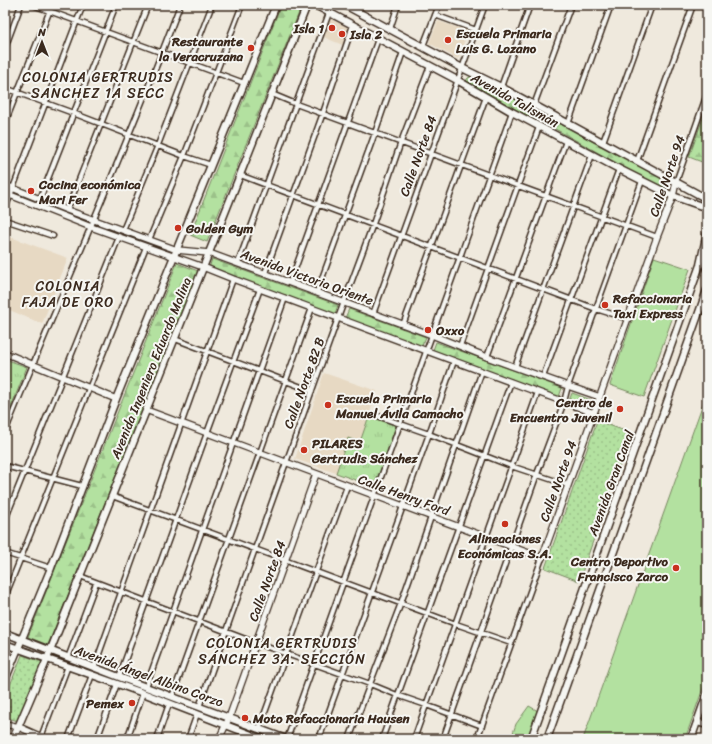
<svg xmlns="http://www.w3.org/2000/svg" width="712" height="744" viewBox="0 0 712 744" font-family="Sriracha,sans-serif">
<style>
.built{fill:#e7d9c3}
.grass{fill:url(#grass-dots);stroke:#77865f}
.forest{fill:url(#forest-firs);stroke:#77865f}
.park{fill:url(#park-tufts);stroke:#77865f}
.garden{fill:#b3e1a0;stroke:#77865f}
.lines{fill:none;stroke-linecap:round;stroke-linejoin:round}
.street-casing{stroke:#3b2a1e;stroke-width:7}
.secondary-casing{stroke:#3b2a1e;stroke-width:8}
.primary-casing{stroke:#3b2a1e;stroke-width:9}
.street{stroke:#f6f6f2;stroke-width:4}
.secondary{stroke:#f6f6f2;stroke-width:5.5}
.primary{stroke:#f6f6f2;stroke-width:6}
.poi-dot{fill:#c8321e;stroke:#f6f6f2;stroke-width:1.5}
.labels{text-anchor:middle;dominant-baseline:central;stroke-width:4;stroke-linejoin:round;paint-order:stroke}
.poi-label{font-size:13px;font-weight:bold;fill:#3b2a1e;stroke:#f6f6f2;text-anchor:start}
.street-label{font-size:13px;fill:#3b2a1e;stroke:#f6f6f2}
.neighbourhood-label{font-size:14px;letter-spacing:1px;fill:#3b2a1e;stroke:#f6f6f2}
</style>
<defs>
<pattern id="grass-dots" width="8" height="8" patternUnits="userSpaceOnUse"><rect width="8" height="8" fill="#b3e1a0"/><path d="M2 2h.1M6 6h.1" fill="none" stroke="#9bc189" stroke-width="1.8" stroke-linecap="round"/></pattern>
<pattern id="forest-firs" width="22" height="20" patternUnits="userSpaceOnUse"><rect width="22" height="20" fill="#b3e1a0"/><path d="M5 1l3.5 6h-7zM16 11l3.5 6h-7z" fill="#9bc189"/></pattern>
<pattern id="park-tufts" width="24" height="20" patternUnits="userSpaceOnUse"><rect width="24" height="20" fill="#b3e1a0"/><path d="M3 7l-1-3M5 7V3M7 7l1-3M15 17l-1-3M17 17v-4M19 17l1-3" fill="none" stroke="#9bc189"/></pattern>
</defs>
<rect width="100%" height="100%" fill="#efe9dd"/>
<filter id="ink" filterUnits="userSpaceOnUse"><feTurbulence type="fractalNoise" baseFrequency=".025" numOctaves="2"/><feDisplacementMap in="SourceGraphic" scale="8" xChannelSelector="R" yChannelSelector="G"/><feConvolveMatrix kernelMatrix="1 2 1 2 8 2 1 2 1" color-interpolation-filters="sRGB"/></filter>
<g filter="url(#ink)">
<path class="built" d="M328,18L351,28L345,46L321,36Z
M438,21L468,31L458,59L429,43Z
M5,235L68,258L42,324L5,308Z
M324,373L377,391L360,442L348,439L336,473L295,459Z"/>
<path class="grass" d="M597,421L631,433L579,581L545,568Z
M22,655L42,662L18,721L5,717V698Z"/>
<path class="forest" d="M281,5H302L207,242L190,235Z
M470,77H474L608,150L665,179L668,182L669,184L668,187L664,188L660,187L557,130L474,88L468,83L466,81L468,78Z
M707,107V164L689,157Z
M212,259L338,305L335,314L209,268Z
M177,263L198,271L48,645L28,637Z
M349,309L426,337L422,346L345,318Z
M436,342L562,388L559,397L433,350Z
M572,393L594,401L591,408L569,401Z"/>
<path class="park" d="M5,359L27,367L5,422Z
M369,416L396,426L375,487L336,473L348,438L360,442Z
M529,706L538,711L528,739H511L516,724Z"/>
<path class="garden" d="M654,257L690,269L644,397L610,385Z
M707,392V677L685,739H583Z"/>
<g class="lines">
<defs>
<path id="street" d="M33,5L244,83
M435,15L476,30
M390,29L398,5
M423,46L439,5
M5,48L21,5
M501,87L530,5
M5,88L73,113L184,156L211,165
M272,94L296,104L657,237
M534,105L571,5
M5,123L52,5
M568,124L611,5
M603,142L652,5
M637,161L693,5
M240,175L596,309L628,319
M676,182L707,94
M40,199L116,5
M5,209L83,5
M67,210L148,5
M5,220L53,236
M123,230L158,145L212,5
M149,240L184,156L242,5
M238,263L329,13
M265,273L323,113L353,25
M290,283L378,39
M317,292L375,133L403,52
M373,314L485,5
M403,325L486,97
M175,339L312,391
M460,346L539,127
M487,357L566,141
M515,367L592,155
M543,377L619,169
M375,415L429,434L511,466L568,485
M5,432C63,290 126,149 180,5
M5,466L82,486
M112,496L456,624L511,643
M5,520L119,237
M5,553L51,568
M80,576L256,643L370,684L397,695L426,705L482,726
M5,597L146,247
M68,658L96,583
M94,668L233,279
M119,677L207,433L260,289
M146,687L285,298
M172,697L312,308
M199,707L255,549L338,318L373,224L401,142L430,66
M259,729L347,486
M41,737L68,666
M68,739L92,675
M97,739L117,684
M127,739L143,693
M157,739L169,704
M188,739L197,714
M287,739L512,112
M319,739L429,434L454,361
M349,739L401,603L482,371
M382,739L511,382
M414,739L538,392
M443,739L537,474L564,402L568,386L642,181
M477,739L542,558"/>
<path id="secondary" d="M5,185L67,210L177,250L209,253L432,335L487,357L568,386L600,397
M5,193L91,227L203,267L233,279L594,413
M5,353L116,399
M146,410L542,558L657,237L673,196L676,182
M5,724L19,727L46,739
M219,739L229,718L316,474"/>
<path id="primary" d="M315,5L457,80L512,112L619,169L673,196L707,208
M345,5L462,68L501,87L707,199
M5,633L119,677L286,739
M5,644L143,693L262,739
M5,680L51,568L116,399L276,5
M697,722L707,725
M13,739L45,664L240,175L307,5
M531,739L681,318L700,265L707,233
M547,739L707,290
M691,739L707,694"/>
</defs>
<use href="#street" class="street-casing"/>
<use href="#secondary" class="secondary-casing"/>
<use href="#primary" class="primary-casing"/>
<use href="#street" class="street"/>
<use href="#secondary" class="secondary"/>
<use href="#primary" class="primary"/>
</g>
</g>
<g class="poi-dot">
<circle cx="332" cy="28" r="4"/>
<circle cx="342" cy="34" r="4"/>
<circle cx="448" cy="40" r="4"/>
<circle cx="251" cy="48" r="4"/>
<circle cx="31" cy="191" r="4"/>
<circle cx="178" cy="228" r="4"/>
<circle cx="605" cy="305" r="4"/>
<circle cx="428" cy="330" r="4"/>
<circle cx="328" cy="405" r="4"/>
<circle cx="620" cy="409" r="4"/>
<circle cx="304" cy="450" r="4"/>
<circle cx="505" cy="524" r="4"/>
<circle cx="676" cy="568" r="4"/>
<circle cx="132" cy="703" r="4"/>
<circle cx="245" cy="718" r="4"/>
</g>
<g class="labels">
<g class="poi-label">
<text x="324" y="28" text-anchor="end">Isla 1</text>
<text x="456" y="33">Escuela Primaria<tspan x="456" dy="15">Luis G. Lozano</tspan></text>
<text x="350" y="34">Isla 2</text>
<text x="243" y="41" text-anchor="end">Restaurante<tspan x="243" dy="15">la Veracruzana</tspan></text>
<text x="39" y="184">Cocina económica<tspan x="39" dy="15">Mari Fer</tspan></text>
<text x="186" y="228">Golden Gym</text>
<text x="613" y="298">Refaccionaria<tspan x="613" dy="15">Taxi Express</tspan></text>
<text x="436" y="330">Oxxo</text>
<text x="336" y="398">Escuela Primaria<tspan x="336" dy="15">Manuel Ávila Camacho</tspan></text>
<text x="612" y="402" text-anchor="end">Centro de<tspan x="612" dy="15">Encuentro Juvenil</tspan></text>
<text x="312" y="443">PILARES<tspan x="312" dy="15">Gertrudis Sánchez</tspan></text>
<text x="505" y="538" text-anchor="middle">Alineaciones<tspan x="505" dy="15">Económicas S.A.</tspan></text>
<text x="668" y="561" text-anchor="end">Centro Deportivo<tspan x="668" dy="15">Francisco Zarco</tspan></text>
<text x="124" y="703" text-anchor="end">Pemex</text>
<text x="253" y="718">Moto Refaccionaria Hausen</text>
</g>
<g class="street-label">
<text transform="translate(515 100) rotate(29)">Avenida Talismán</text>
<text transform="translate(418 156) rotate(-70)">Calle Norte 84</text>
<text transform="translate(667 176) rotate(-71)">Calle Norte 94</text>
<text transform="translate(307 277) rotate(20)">Avenida Victoria Oriente</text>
<text transform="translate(151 368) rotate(-68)">Avenida Ingeniero Eduardo Molina</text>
<text transform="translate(304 383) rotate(-70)">Calle Norte 82 B</text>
<text transform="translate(558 481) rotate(-70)">Calle Norte 94</text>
<text transform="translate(611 483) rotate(-70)">Avenida Gran Canal</text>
<text transform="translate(404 495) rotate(20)">Calle Henry Ford</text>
<text transform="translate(267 581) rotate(-70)">Calle Norte 84</text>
<text transform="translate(149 676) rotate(20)">Avenida Ángel Albino Corzo</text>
</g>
<g class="neighbourhood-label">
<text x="98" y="77">COLONIA GERTRUDIS<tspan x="98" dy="16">SANCHEZ 1A SECC</tspan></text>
<text x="68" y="286">COLONIA<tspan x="68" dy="16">FAJA DE ORO</tspan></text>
<text x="282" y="643">COLONIA GERTRUDIS<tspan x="282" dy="16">SÁNCHEZ 3A. SECCIÓN</tspan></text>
</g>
</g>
<rect width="712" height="744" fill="none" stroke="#f6f6f2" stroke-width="20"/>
<rect x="10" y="10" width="692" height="724" fill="none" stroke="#3b2a1e" stroke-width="1.5" filter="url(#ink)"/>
<g transform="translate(42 42)" stroke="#f6f6f2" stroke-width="3" paint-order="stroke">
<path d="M0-3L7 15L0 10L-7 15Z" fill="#3b2a1e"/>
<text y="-6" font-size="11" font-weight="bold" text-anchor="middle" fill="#3b2a1e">N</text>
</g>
</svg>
